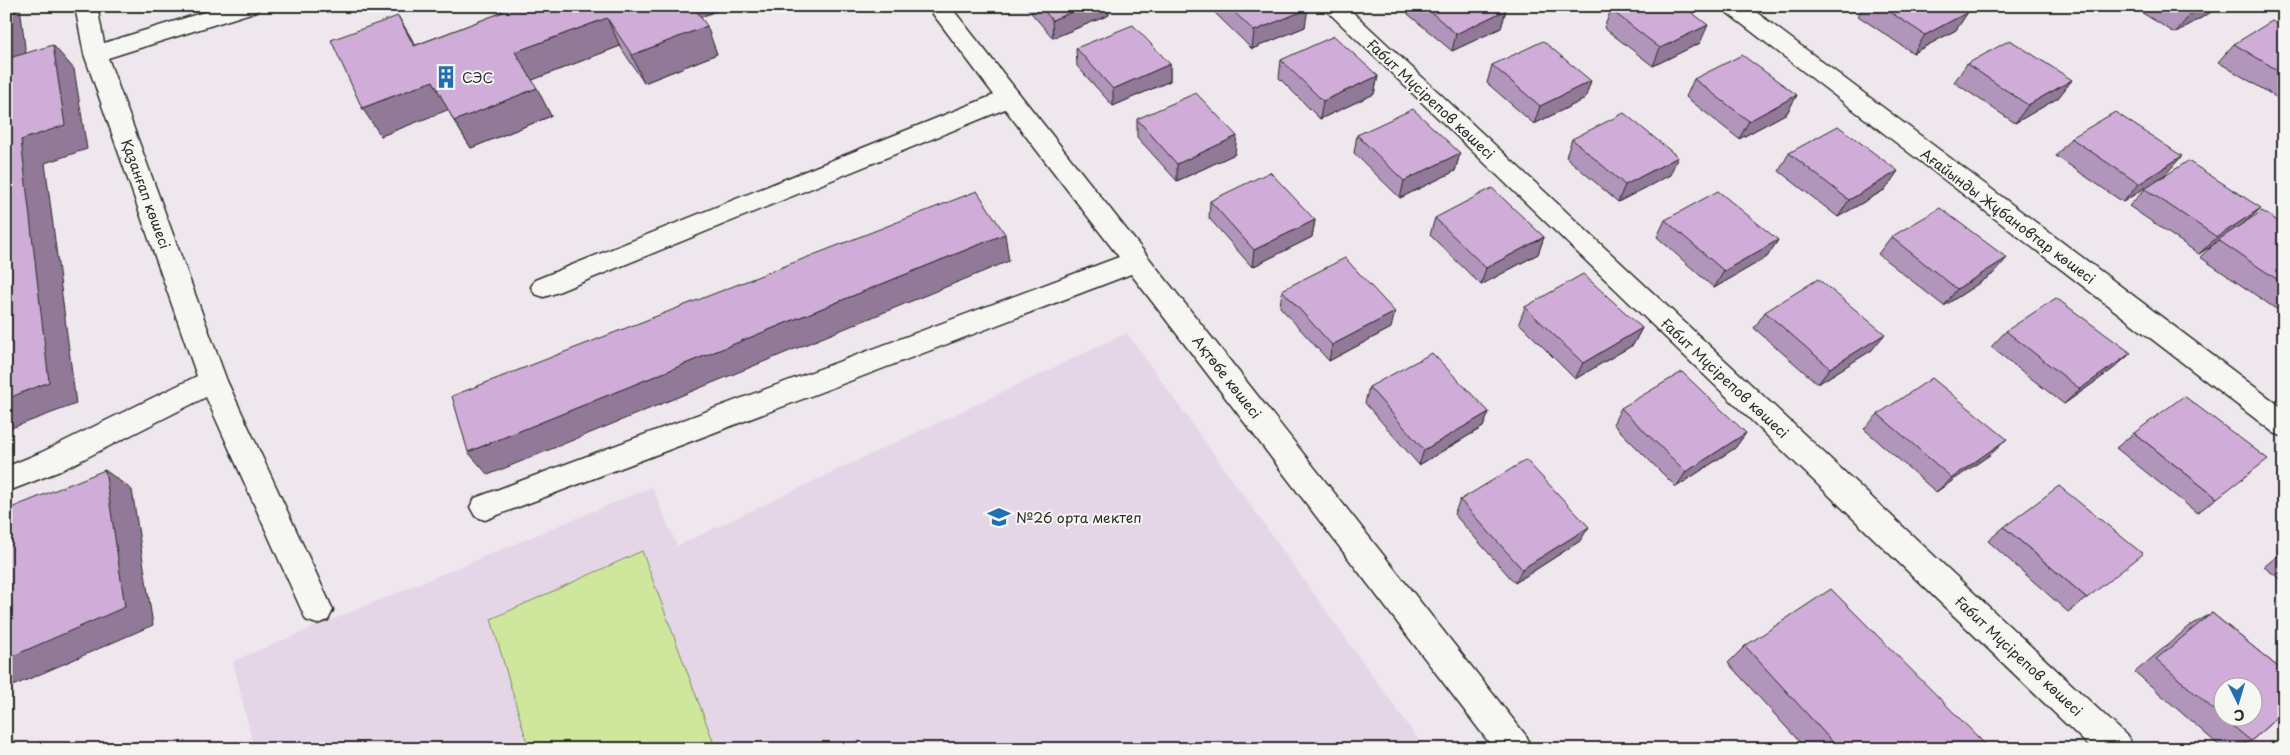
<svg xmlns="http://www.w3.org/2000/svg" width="2290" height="755" viewBox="0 0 2290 755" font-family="'Playpen Sans',sans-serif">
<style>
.built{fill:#e5d6e7}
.green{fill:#cfe79c;stroke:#7d8964}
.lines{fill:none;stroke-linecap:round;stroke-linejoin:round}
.minor-casing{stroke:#2b2b2b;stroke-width:3}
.minor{fill:#f6f6f2;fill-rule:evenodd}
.wall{fill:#b295ba;stroke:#2b2b2b;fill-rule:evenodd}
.shaded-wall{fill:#917997;stroke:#2b2b2b}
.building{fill:#cfadd8;stroke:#2b2b2b}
.labels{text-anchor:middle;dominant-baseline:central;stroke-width:4;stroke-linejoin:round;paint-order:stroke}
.poi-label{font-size:14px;fill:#2b2b2b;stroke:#f6f6f2;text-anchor:start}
.street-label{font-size:14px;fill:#2b2b2b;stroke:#f6f6f2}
</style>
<rect width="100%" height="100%" fill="#eee7ed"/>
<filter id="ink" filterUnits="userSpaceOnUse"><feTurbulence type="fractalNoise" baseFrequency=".02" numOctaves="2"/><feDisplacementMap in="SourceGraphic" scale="10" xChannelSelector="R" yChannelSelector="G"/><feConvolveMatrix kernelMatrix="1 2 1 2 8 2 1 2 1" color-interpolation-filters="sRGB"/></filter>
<g filter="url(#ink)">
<path class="built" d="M1127,333L1425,749H254L233,661L652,487L677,546Z"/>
<path class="green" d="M642,551L716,749H529L491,619Z"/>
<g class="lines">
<defs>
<path id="minor" d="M75,6H97L104,43L224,6H260L257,11L108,58L227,381L333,610L328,620L317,624L306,620L206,397L60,471L6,492V467L40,453L197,376L84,54Z
M927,6H950L1527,737L1531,749H1494L1131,274L495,516L485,520L475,516L470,507L475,498L1119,257L1005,109L553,294L544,297L535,294L531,287L535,280L994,95Z
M1322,6H1346L2128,737L2132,749H2092Z
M1722,6H1748L2284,409V437L2274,433L1725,11Z"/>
</defs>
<use href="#minor" class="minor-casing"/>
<use href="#minor" class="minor"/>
</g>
<path class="wall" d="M498,6H728L701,17L717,54L644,83L620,46L532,80L551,116L471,148L454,121L448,109L381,136L416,45L501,13Z
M1025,6H1108L1109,15L1053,38Z
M1215,6H1305V27L1252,49L1214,12Z
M1410,6H1501L1506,10L1501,28L1452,51L1408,14Z
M1864,6H1958L1968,12L1956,30L1913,53L1858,16Z
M2131,6H2217L2213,11L2175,33Z
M1611,10L1700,43L1653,66L1604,28Z
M2284,28V102L2218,62L2234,44Z
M1076,48L1170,64V81L1113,106L1077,66Z
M1281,60L1378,76L1374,94L1320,119L1279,78Z
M1967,64L2072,80L2058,98L2015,123L1954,82Z
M1492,65L1585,99L1534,124L1487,83Z
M1694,79L1797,95L1787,113L1739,139L1686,97Z
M1137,119L1235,154L1177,181L1137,137Z
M1357,135L1460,153L1455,171L1400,198L1354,153Z
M2071,138L2166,174L2123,202L2056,156Z
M1572,139L1670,175L1618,202L1566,157Z
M1789,153L1886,189L1838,217L1779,171Z
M2145,189L2261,208L2245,222L2284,225V303L2276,309L2200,257L2214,244L2199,254L2129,206Z
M1210,201L1315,220L1312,237L1252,267L1209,218Z
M1435,218L1544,237L1538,254L1481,285L1430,235Z
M1665,220L1778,240L1767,257L1714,288L1657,237Z
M1891,237L1993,274L1944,306L1878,254Z
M1282,290L1391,328L1329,361L1280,307Z
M1525,307L1642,328L1633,345L1575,379L1519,323Z
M2284,308V315L2279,312Z
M1765,312L1872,350L1818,384L1754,328Z
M2006,331L2131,353L2113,369L2064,404L1991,347Z
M1369,387L1489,412L1483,427L1419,465L1365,403Z
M1621,408L1746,433L1735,448L1676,487L1613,424Z
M1878,414L2007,439L1991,454L1936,492L1864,429Z
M2134,433L2217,498L2197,513L2116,448Z
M1460,500L1580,541L1515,583L1454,514Z
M2004,527L2087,598L2068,612L1988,541Z
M2284,550V582L2264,567Z
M2212,613L2284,672V711L2251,741L2235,749H2223L2135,672L2190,626ZM2222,688H2252V718H2222Z
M1745,646L1990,749H1806L1728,663Z"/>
<path class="shaded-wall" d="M6,6H20L29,81L6,88Z
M688,6H728L693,20Z
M1087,6H1108L1109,15L1053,38L1052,20Z
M2205,6H2217L2213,11L2175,33L2190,15Z
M1308,9L1305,27L1252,49L1254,31Z
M1506,10L1501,28L1452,51L1456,34Z
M1968,12L1956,30L1913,53L1925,35Z
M398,16L415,44L431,74L414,46Z
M607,18L620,46L530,81L515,52Z
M1708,25L1700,43L1653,66L1660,48Z
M707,26L717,54L644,83L632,55Z
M53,45L74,69L87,149L45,163L76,404L6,430V399L21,140Z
M1170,64V81L1113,106V89Z
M1378,76L1374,94L1320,119L1323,101Z
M2072,80L2058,98L2015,123L2028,105Z
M433,81L450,109L381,136L362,108Z
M1591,81L1585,99L1534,124L1540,106Z
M537,88L551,116L471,148L454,121Z
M1797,95L1787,113L1739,139L1749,121Z
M1237,136L1235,154L1177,181V164Z
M1460,153L1455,171L1400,198L1404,181Z
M2182,156L2166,174L2123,202L2139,184Z
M1678,157L1670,175L1618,202L1625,185Z
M1898,171L1886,189L1838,217L1849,200Z
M2261,208L2242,225L2218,240L2214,244L2199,254L2217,237Z
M1315,220L1312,237L1252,267L1254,250Z
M1005,234L1009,261L488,475L468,452Z
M1544,237L1538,254L1481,285L1486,268Z
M1778,240L1767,257L1714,288L1724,271Z
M2007,258L1993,274L1944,306L1957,289Z
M1395,312L1391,328L1329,361L1332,345Z
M1642,328L1633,345L1575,379L1583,363Z
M1885,334L1872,350L1818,384L1830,368Z
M2131,353L2113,369L2064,404L2080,389Z
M1489,412L1483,427L1419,465L1424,450Z
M1746,433L1735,448L1676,487L1686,472Z
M2007,439L1991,454L1936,492L1952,478Z
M105,470L132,490L153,625L6,689V659Z
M1589,527L1580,541L1515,583L1522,569Z"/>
<path class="building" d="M499,6H693L707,26L632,55L607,18L515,52L537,88L454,121L433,81L362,108L331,40L398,16L414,46L503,12Z
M1040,6H1087L1052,20Z
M1228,6H1305L1308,9L1254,31Z
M1424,6H1501L1506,10L1456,34Z
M1618,6H1683L1708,25L1660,48L1611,10Z
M1881,6H1958L1968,12L1925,35Z
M2175,6H2205L2190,15Z
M2272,21L2284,28V74L2234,44Z
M1133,25L1170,64L1113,89L1076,48Z
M1334,36L1378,76L1323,101L1281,60Z
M2010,40L2072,80L2028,105L1967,64Z
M1543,41L1591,81L1540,106L1492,65Z
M53,45L65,125L21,140L49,382L6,399V59Z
M1742,55L1797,95L1749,121L1694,79Z
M1196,93L1237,136L1177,164L1137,119Z
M1413,109L1460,153L1404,181L1357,135Z
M2115,112L2182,156L2139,184L2071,138Z
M1624,113L1678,157L1625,185L1572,139Z
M1838,126L1898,171L1849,200L1789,153Z
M2188,161L2261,208L2217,237L2145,189Z
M1270,172L1315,220L1254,250L1210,201Z
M1492,188L1544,237L1486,268L1435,218Z
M977,191L1005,234L468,452L452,396Z
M1718,191L1778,240L1724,271L1665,220Z
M1940,208L2007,258L1957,289L1891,237Z
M2262,211L2284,225V284L2218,240Z
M1345,258L1395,312L1332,345L1282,290Z
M1583,274L1642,328L1583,363L1525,307Z
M1818,279L1885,334L1830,368L1765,312Z
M2056,298L2131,353L2080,389L2006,331Z
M1432,353L1489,412L1424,450L1369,387Z
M1682,372L1746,433L1686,472L1621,408Z
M1932,378L2007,439L1952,478L1878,414Z
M2184,396L2268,459L2217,498L2134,433Z
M1526,460L1589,527L1522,569L1460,500Z
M105,470L125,607L6,659V510Z
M2059,486L2143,554L2087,598L2004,527Z
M1831,589L1990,749H1839L1745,646Z
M2212,613L2284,672V711L2251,741L2223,718H2252V688H2222V717L2156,659Z"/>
</g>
<defs>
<symbol id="building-bare" viewBox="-9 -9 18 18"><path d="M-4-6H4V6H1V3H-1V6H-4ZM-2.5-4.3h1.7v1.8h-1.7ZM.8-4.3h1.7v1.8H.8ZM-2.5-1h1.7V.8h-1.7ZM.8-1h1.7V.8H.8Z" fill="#1f6fb2" stroke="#f6f6f2" stroke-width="2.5" paint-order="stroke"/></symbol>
<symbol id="school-bare" viewBox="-9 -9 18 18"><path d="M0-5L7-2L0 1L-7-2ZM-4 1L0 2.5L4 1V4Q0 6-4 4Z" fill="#1f6fb2" stroke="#f6f6f2" stroke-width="2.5" paint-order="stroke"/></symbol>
</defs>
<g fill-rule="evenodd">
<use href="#building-bare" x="430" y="61" width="32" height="32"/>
<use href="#school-bare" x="983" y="501" width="32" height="32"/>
</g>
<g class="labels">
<g class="poi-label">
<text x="462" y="77">СЭС</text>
<text x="1016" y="517">№26 орта мектеп</text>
</g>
<g class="street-label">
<text transform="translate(1431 99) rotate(43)">Ғабит Мүсірепов көшесі</text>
<text transform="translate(146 194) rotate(70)">Қазанғап көшесі</text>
<text transform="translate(2008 216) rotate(37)">Ағайынды Жұбановтар көшесі</text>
<text transform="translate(1227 377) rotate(52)">Ақтөбе көшесі</text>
<text transform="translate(1725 378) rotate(43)">Ғабит Мүсірепов көшесі</text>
<text transform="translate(2019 656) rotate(43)">Ғабит Мүсірепов көшесі</text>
</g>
</g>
<rect width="2290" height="755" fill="none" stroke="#f6f6f2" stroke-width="25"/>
<rect x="12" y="12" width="2265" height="730" fill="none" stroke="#2b2b2b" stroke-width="2" filter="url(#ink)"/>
<g transform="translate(2238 702) rotate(175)"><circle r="24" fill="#f6f6f2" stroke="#a5a5a2"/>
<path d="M0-4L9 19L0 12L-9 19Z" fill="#1f6fb2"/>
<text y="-8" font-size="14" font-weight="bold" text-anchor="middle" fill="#2b2b2b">С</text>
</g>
</svg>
